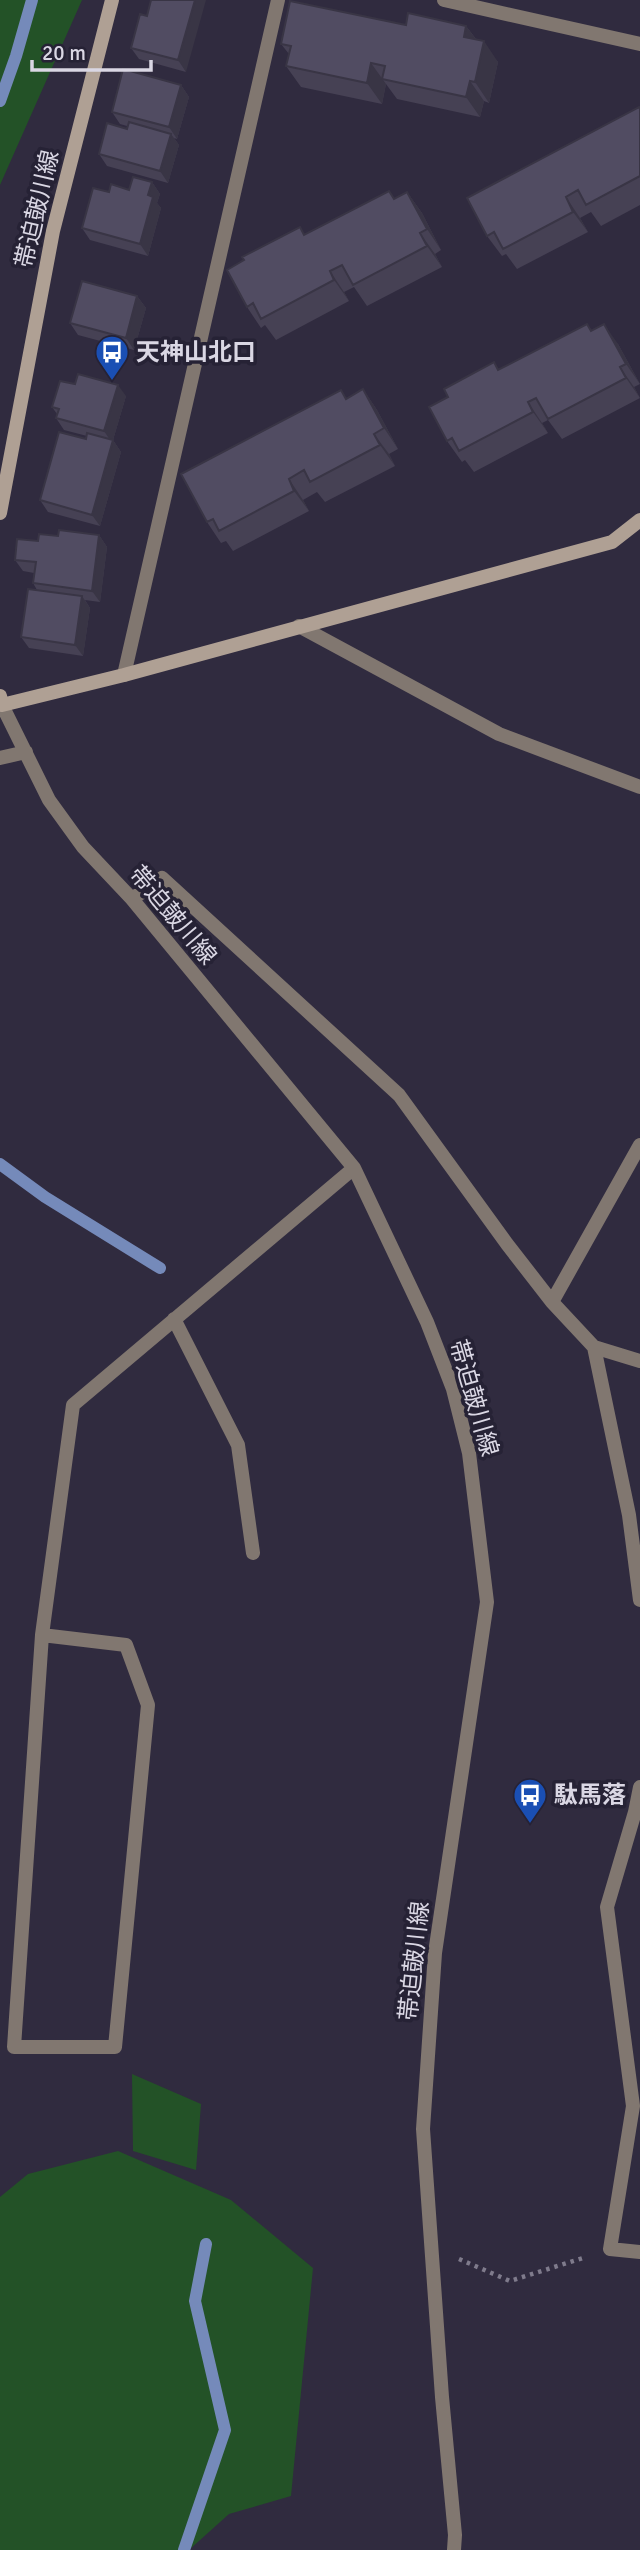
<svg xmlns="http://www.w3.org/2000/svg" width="640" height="2550" viewBox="0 0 640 2550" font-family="Signika,'Noto Sans JP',sans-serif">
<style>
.green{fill:#235227}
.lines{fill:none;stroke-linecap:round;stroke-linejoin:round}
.stream{stroke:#758aba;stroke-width:12}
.path{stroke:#7f7b8c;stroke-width:4.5;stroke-dasharray:3.5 5;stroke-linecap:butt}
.street{stroke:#817770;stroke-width:14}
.secondary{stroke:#afa094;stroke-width:14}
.wall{fill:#464154}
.shaded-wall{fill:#393545}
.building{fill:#514c62;stroke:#393545;stroke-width:2}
.labels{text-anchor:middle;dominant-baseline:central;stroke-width:7;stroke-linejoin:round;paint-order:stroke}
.street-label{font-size:24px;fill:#dad7e4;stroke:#262235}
.poi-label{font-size:24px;font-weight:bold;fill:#dad7e4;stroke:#262235;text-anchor:start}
</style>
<rect width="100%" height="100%" fill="#302b3f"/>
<path class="green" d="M0,0H82L0,185Z
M132,2074L201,2104L196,2170L133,2151Z
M118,2151L231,2200L313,2268L291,2496L229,2514L189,2550H0V2197L28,2174Z"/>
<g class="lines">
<path class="stream" d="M0,101L16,56L32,0
M0,1164L45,1197L160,1268
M184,2550L225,2430L195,2301L206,2244"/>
<path class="path" d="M459,2259L510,2281L586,2257"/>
<path class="street" d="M444,0L640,44
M299,626L499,734L640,787
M124,675L278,0
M2,705L49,800L83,847L132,899L354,1168L427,1322L453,1389L469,1453L487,1602L435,1953L423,2129L442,2397L455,2535L454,2550
M0,758L26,752
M132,899L162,878L399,1095L507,1244L552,1302L594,1347L640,1361
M552,1302L640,1145
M174,1319L238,1445L253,1553
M594,1347L629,1515L640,1600
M42,1635L126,1645L148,1705L115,2047H14L42,1635L73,1405L354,1168
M640,1787L635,1812L607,1907L633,2106L610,2249L640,2252"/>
<path class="secondary" d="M0,513L53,231L112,0
M0,696L2,705L124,675L612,542L640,520"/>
</g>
<path class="wall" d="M151,0L186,72L139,59L131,48L147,16Z
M406,25L466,26L476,39L498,62L489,103L484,101L480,117L397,99L386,84L382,104L301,87L286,66L289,54L281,44Z
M181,85L189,97L177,139L174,138L179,145L168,183L107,166L99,154L127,129V126L120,124L112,112Z
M640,109V205L601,226L591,212L580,218L588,232L517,269L506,254L502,256L487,236Z
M152,182L160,194L157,203L161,208L148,256L90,240L82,228L109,192L129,190Z
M407,192L422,213L441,250L435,254L442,267L367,306L354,287L344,292L349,301L276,340L265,325L261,328L247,307L305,235L395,199Z
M137,296L146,308L134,350L78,335L70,323Z
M587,324L592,331L618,344L640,384L634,387L640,398L562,439L548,420L542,423L548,433L474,472L465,460L462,462L447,441L448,397L494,362L499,370Z
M363,389L377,410L398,449L389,454L395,466L325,502L317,492L303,500L309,511L233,551L226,541L221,543L207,522L347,398Z
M126,396L113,440L121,452L100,526L48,512L40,500L86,439L87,436L64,430L56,418L57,414L52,407Z
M99,535L107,547L100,602L85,600L90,608L83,656L29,648L21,637L37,590L33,583L34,573L23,571L15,560L38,541L58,536Z"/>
<path class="shaded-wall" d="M195,0H206L186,72L178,60Z
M466,26L481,46L464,37Z
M484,41L498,62L489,103L475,82Z
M371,63L386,84L382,104L367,83Z
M470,81L484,101L480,117L466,97Z
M181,85L189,97L177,139L169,127Z
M171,134L179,145L168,183L160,171Z
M152,182L160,194L157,203L161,208L148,256L140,244L148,195Z
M407,192L422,213L441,250L427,229Z
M566,197L580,218L588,232L573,212Z
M420,233L435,254L442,267L427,246Z
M330,271L344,292L349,301L334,280Z
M137,296L146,308L134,350L126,338Z
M604,324L618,344L640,384L626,364Z
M620,367L634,387L640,398L626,378Z
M118,385L126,396L113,440L121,452L100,526L92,515L112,443L104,431Z
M363,389L377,410L398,449L384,428Z
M528,402L542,423L548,433L533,412Z
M374,434L389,454L395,466L380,445Z
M289,479L303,500L309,511L294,491Z
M99,535L107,547L100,602L92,591Z
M82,596L90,608L83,656L75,645Z"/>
<path class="building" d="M151,0H195L178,60L131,48L140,14L147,16Z
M290,1L406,25L408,13L466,26L464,37L484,41L475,82L470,81L466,97L382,79L385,66L371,63L367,83L286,66L291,46L281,44Z
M123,69L181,85L169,127L112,112Z
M639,107L640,109V176L586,205L578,190L566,197L573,212L503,249L494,232L487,236L467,198Z
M129,122L171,134L160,171L99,154L107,123L127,129Z
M133,177L152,182L148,195L153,197L140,244L82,228L93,188L109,192L111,184L129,190Z
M389,191L394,199L407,192L427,229L420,233L427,246L353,285L342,265L330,271L334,280L261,319L253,303L247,307L227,270L244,260L242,257L300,227L304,235Z
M82,281L137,296L126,338L70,323Z
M587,324L591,331L604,324L626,364L620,367L626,378L548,419L536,398L528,402L533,412L459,451L452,438L447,441L429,407L448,397L444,389L494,362L498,370Z
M78,374L118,385L104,431L56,418L59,409L52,407L60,381L75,384Z
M363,389L384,428L374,434L380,445L310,482L304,470L289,479L294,491L219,531L213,519L207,522L181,474L341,390L346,399Z
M59,432L86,439L87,433L113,440L92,515L40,500Z
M59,530L99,535L92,591L33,583L36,562L15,560L17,539L38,541L39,534L58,536Z
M28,589L82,596L75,645L21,637Z"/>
<defs>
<symbol id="bus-pin" viewBox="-11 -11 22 30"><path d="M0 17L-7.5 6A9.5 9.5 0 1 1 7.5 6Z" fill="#1a4fb4" stroke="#262235"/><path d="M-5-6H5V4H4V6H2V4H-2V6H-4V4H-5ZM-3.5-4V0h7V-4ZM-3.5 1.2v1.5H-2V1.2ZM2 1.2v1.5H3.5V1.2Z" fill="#fff"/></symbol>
</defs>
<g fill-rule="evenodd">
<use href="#bus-pin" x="93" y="333" width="38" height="52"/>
<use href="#bus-pin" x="511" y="1776" width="38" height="52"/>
</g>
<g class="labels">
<g class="street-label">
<text transform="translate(37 209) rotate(-77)">帯迫皷川線</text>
<text transform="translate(173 915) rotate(50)">帯迫皷川線</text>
<text transform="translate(474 1398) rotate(74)">帯迫皷川線</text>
<text transform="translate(414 1961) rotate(-84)">帯迫皷川線</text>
</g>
<g class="poi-label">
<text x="136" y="352">天神山北口</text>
<text x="554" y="1795">駄馬落</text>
</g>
</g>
<path d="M32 60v10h119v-10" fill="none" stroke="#dad7e4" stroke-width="3.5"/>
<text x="42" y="60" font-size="21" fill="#dad7e4" stroke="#262235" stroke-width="5" paint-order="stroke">20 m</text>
</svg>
